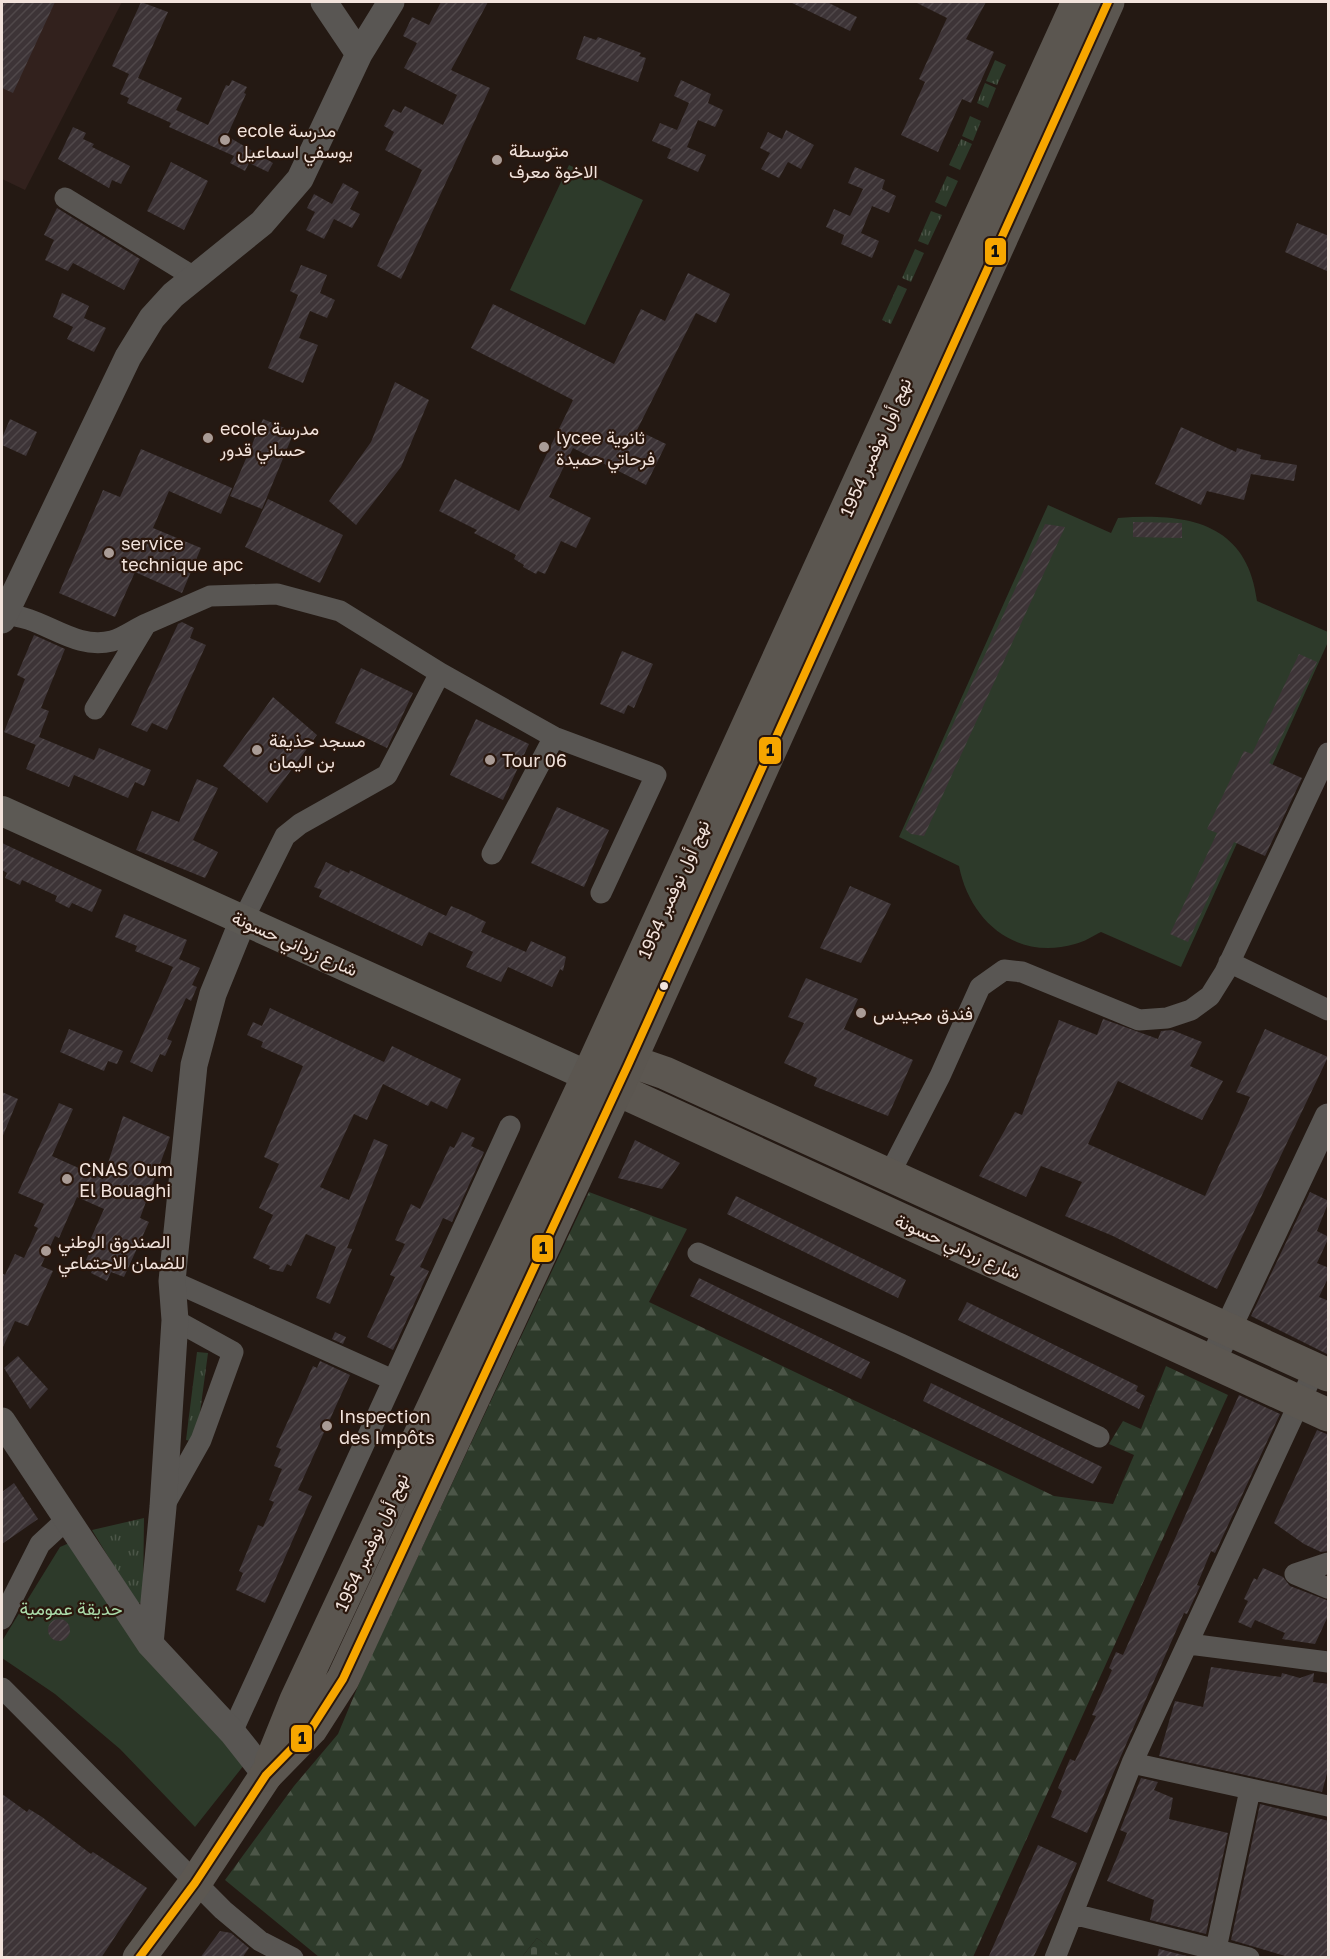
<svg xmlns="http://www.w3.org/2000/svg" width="1330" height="1959" viewBox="0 0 1330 1959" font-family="'Golos Text',Vazirmatn,sans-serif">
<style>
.commercial{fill:#32211d}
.grass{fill:url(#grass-tufts)}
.forest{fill:url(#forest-firs)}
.cemetery{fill:url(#cemetery-stones)}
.garden{fill:#2d3a2a}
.building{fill:url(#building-hatch)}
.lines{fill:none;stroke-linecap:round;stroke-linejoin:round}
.minor{stroke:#595653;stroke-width:21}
.tertiary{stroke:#595653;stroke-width:27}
.secondary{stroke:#5c5954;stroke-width:30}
.primary{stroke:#5c5751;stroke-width:33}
.trunk{stroke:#5b5650;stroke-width:33}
.bus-1-casing{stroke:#2a170d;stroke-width:12}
.bus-1{stroke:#f7a600;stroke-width:8}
.poi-dot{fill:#aa9c96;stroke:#2a170d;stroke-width:2}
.bus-dot{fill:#f2e3dc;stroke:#2a170d;stroke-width:2}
.labels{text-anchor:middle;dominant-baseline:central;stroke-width:4.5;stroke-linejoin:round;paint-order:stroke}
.poi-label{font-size:18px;fill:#f2e3dc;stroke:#2a170d;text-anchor:start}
.street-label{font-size:18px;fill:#f2e3dc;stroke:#2a170d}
.park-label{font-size:18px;fill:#aadba9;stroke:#2a170d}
.line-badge{stroke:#2a170d;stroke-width:2}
.pale-badge-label{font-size:16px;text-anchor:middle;font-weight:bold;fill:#111}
</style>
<defs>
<pattern id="grass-tufts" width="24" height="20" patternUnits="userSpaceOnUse" patternTransform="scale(1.5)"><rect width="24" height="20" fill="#2d3a2a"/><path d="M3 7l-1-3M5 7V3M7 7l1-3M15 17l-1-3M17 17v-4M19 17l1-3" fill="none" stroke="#4c5648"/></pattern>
<pattern id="forest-firs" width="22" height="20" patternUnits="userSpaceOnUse" patternTransform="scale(1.5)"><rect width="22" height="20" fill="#2d3a2a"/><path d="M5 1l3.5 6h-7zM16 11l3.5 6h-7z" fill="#4c5648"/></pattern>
<pattern id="cemetery-stones" width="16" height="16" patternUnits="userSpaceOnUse" patternTransform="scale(1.5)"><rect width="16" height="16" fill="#2d3a2a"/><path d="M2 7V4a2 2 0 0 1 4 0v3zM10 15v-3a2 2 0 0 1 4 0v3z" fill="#4c5648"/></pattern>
<pattern id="building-hatch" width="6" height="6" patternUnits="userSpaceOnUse" patternTransform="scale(1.5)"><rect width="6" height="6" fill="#3d3437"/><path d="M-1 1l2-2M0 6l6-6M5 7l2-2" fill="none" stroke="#50484a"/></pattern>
</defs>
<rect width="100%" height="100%" fill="#241913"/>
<path class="commercial" d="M2,2H122L25,190L2,179Z"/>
<path class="grass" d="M995,60L1006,65L997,85L986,81Z
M985,83L996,88L988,108L977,103Z
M970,116L981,121L973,141L962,136Z
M961,139L972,144L960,170L949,165Z
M947,176L958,181L946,207L935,202Z
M931,211L942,215L928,245L918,241Z
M915,249L924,253L911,282L902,278Z
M898,285L907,289L891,324L882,320Z
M197,1352L208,1353L196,1442L186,1440Z
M144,1518L143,1602L137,1604L92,1530Z"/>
<path class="forest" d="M589,1192L687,1229L649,1302L1054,1496L1113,1504L1134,1455L1109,1444L1123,1421L1141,1429L1166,1366L1228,1395L973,1957L562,1958L537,1938L522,1957H319L225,1880L294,1786L338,1734L366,1667Z"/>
<path class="cemetery" d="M537,1938L562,1957H522Z"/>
<path class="garden" d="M569,165L643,200L585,325L510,290Z
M1048,505L1111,533L1118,518C1185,513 1247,521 1257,601L1328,632V642L1181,967L1101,932C1093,936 1084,942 1075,944C1017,961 970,922 959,866L899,837Z
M76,1540L248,1760L195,1827L120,1749L55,1694L2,1658V1641L60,1547Z"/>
<path class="building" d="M2,2H55L13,93L2,88Z
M141,2L168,12L138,78L182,98L176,110L208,125L226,85L229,86L232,80L247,87L244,93L246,94L227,136L273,163L268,172L249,163L245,171L230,163L234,156L169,127L171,123L127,103L129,98L120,94L129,74L112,66Z
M441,2H488L451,70L490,88L401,279L377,266L422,170L385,150L394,132L384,126L393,109L401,113L405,106L443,125L457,95L404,68L417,43L403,36L412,17L429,25Z
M790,2H827L857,17L850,31Z
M915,2H986L966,39L994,52L971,103L962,99L938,152L901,135L925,82L919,79L947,18Z
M584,36L596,40L598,37L641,53L639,56L646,58L638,82L576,59Z
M681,80L711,94L708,103L723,110L715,127L698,120L687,147L706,155L698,172L667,158L671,149L652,141L660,123L677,130L689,103L674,96Z
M73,127L86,133L83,139L94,144L92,147L130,166L121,184L112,180L109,188L58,159Z
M786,130L814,145L801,169L788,162L779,178L761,169L770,153L760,148L768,132L782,139Z
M171,162L208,181L184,230L147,211Z
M855,167L885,180L882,189L896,196L889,213L872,206L861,233L879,241L872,258L841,244L844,235L826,227L834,209L850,216L863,189L848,183Z
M343,183L359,192L350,209L360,214L352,228L334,219L324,239L306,230L315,212L307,208L314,194L332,204Z
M57,208L140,259L124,290L73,263L68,271L45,260L54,240L44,235Z
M1297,223L1329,236V272L1285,252Z
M301,265L327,275L320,293L335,300L327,318L310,311L299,338L318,345L303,383L268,368L298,295L290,291Z
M688,273L730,294L716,323L696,313L637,430L666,444L646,485L573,448L549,497L591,518L576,548L561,541L545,574L538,571L536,574L523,567L524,565L514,559L516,555L474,533L477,530L439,511L455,479L519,511L573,400L471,348L493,304L614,364L641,309L665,321Z
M62,293L89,306L84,318L106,328L94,352L67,339L73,327L53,317Z
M395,382L429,400L401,467L356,525L329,501L371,442Z
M10,419L37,432L26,456L2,445V438Z
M263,419L294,432L262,509L230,496Z
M1181,427L1236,452L1237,448L1261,455L1260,459L1297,465L1294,481L1251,474L1244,500L1207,491L1201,505L1155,484Z
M141,449L232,488L221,514L169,491L153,528L201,548L182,593L135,572L115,617L59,593L103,490L120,497Z
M268,499L343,535L320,583L245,547Z
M1133,522L1182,523V538L1133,537Z
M1045,524L1065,527L924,836L911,834L905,829Z
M182,622L194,628L190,638L206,645L167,730L152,723L147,732L131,725L178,624Z
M34,635L65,649L41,708L49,711L36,745L4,732L25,679L17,675Z
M622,651L653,664L634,708L628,705L624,714L600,704Z
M1299,654L1317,662L1269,763L1302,778L1265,856L1234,842L1188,942L1170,934L1217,833L1207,829L1244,751L1252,754Z
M361,668L413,693L387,748L335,723Z
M273,697L317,735L267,803L223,766Z
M476,719L529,744L503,800L450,775Z
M39,737L94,760L99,748L151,770L144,786L135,782L128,798L74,775L69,787L26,769Z
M197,779L218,788L193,840L218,852L205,878L136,850L152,811L179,822Z
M557,807L609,830L584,887L531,863Z
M2,843L102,890L92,912L72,903L69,908L55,901L57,896L22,880L20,885L5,878L7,873L2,870Z
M326,862L349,873L350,870L446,916L451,906L468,913L486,922L481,932L526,952L531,941L566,957L563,971L560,969L552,987L508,967L501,982L466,967L473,952L429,932L422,946L319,897L322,890L314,887Z
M850,886L891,904L861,963L820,948Z
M124,914L187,940L179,959L200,968L192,985L197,987L191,1001L186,998L167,1039L172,1041L165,1056L160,1054L152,1072L130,1062L173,967L135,951L137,946L115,937Z
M806,978L858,999L844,1029L913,1060L888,1116L814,1086L817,1078L784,1063L804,1023L788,1017Z
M270,1008L384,1062L392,1046L461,1079L447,1109L431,1101L428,1106L383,1084L367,1120L354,1114L320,1187L349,1200L374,1139L388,1145L347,1248L352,1249L330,1304L316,1298L336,1247L306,1234L291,1266L287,1264L283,1272L269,1269L270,1266L253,1258L273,1215L259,1208L279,1164L264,1157L303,1066L261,1047L263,1042L247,1035L253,1022L262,1026Z
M1103,1019L1158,1039L1161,1031L1172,1030L1202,1042L1190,1066L1223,1081L1202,1120L1118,1081L1088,1144L1205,1196L1250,1097L1236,1092L1265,1029L1328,1057L1217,1289L1113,1236L1065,1216L1082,1182L1041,1166L1026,1197L979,1176L1015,1112L1022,1115L1059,1020L1097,1035Z
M69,1029L123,1051L117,1064L108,1061L104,1071L60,1052Z
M2,1092L18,1099L2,1138Z
M59,1103L73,1109L52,1156L103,1179L123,1116L170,1137L140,1218L149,1222L124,1277L111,1272L107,1281L91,1273L95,1264L86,1260L95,1240L91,1238L104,1209L77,1197L59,1238L55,1236L41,1266L53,1271L28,1326L15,1321L2,1349V1273L5,1275L15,1254L24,1258L38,1228L34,1226L44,1204L18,1193Z
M462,1132L475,1138L471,1146L484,1152L452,1222L443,1218L420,1267L429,1271L393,1350L367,1337L395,1277L390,1275L405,1244L395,1240L411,1204L420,1209L450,1146L454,1148Z
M635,1140L680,1163L662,1189L618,1178Z
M1310,1192L1329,1201L1317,1231L1329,1237L1317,1263L1329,1268V1276L1319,1297L1329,1301V1355L1251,1316Z
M736,1196L906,1280L898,1298L727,1214Z
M699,1278L870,1362L861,1379L690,1296Z
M967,1302L1138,1386L1136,1391L1145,1396L1139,1409L958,1320Z
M335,1332L346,1337L343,1344L332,1339Z
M18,1356L48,1389L30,1409L4,1368Z
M320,1361L350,1375L298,1490L312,1496L265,1603L236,1590L243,1573L239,1571L258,1525L263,1527L274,1502L269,1500L282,1469L274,1466L281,1449L276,1447L313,1366L317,1368Z
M931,1383L1102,1467L1093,1484L923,1401Z
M1239,1395L1280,1414L1215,1553L1211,1551L1197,1585L1200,1586L1187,1614L1184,1613L1087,1833L1051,1817L1062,1791L1058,1788L1070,1759L1075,1761L1096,1716L1092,1715L1112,1670L1109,1668L1116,1652L1123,1655Z
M1317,1430L1329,1435V1551L1321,1552L1304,1544L1274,1523Z
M14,1483L38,1519L2,1544V1492Z
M1263,1568L1283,1577L1290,1586L1329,1601V1614L1315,1644L1282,1639L1285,1633L1255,1620L1251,1628L1238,1622L1248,1601L1244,1599L1254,1578L1257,1580Z
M48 1630a11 11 0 1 1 22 0a11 11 0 1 1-22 0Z
M1211,1667L1281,1677L1282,1673L1300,1678L1314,1673L1313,1682L1329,1684V1766L1322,1792L1159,1756L1175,1701L1203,1707Z
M1141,1778L1158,1782L1154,1790L1173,1798L1169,1819L1228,1833L1206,1934L1150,1920L1154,1900L1107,1881L1127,1833L1120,1830Z
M2,1794L27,1812L29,1809L42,1817L91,1854L93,1852L147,1888L101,1958H2Z
M1260,1804L1329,1821V1958H1292L1231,1940Z
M1038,1845L1077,1863L1061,1899L1033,1958H988Z
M220,1931L231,1933L249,1948L242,1958H200Z
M1159,1949L1191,1957V1958H1157Z"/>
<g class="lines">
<path class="minor" d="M65,198L194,277
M4,615C43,615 72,651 112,641C123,638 135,629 146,624
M95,709L146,624L210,596L277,594L340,611L440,673
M492,854L554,737
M243,920L285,836L300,824L387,775L440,673L554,737L656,775L601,893
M1229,962L1328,1010
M889,1175L940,1076L980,987L1004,970L1022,972L1139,1020L1167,1018L1191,1010L1210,996L1225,972L1328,753
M698,1253L901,1344L1099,1437
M172,1281L393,1380
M165,1504L201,1440L233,1352L175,1320
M1328,1563L1295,1574L1328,1588
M2,1619L40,1544L67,1519
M1189,1644L1328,1662
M2,1688L223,1910L260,1941L293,1958
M232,1732L510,1126
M1132,1763L1328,1806
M1073,1914L1249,1958
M1055,1958L1132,1763L1315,1369
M1214,1958L1250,1790"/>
<path class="tertiary" d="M324,2L359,54
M2,620L128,357L152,318L173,295L262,223L300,179L359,54L391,2
M1212,1362L1328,1117
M2,1421L150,1644L232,1732L266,1775
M150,1644L163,1507L175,1320L172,1281L194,1065L213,994L243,920"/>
<path class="secondary" d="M2,811L588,1076"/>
<path class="primary" d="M603,1072L639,1064L665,1073L1328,1375
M592,1078L1328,1415
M139,1958L195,1883L266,1775"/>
<path class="trunk" d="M271,1762L296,1700L588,1076L1078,2
M266,1775L311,1729L343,1679L628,1065L1108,2"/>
<defs>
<path id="bus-1" d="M139,1958L195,1883L266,1775L311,1729L343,1679L628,1065L1108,2"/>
</defs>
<use href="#bus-1" class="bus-1-casing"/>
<use href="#bus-1" class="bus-1"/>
</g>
<g class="poi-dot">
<circle cx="225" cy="140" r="6"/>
<circle cx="497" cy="160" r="6"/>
<circle cx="208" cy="438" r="6"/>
<circle cx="544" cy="447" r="6"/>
<circle cx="109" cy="553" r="6"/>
<circle cx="257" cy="750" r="6"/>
<circle cx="490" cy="760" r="6"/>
<circle cx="861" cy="1013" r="6"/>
<circle cx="67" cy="1179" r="6"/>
<circle cx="46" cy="1251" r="6"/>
<circle cx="327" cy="1426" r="6"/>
</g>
<circle class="bus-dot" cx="664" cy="986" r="5"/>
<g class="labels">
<g class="poi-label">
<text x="237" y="130">ecole مدرسة<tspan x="237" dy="21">يوسفي اسماعيل</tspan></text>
<text x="509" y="150">متوسطة<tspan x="509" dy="21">الاخوة معرف</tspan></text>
<text x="220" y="428">ecole مدرسة<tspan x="220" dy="21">حساني قدور</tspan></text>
<text x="556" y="437">lycee ثانوية<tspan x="556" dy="21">فرحاتي حميدة</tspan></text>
<text x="121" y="543">service<tspan x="121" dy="21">technique apc</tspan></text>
<text x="269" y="740">مسجد حذيفة<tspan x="269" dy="21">بن اليمان</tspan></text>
<text x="502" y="760">Tour 06</text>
<text x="873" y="1013">فندق مجيدس</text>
<text x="79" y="1169">CNAS Oum<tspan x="79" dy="21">El Bouaghi</tspan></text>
<text x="58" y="1241">الصندوق الوطني<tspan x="58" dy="21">للضمان الاجتماعي</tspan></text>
<text x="339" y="1416">Inspection<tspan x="339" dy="21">des Impôts</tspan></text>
</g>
<g class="street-label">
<text transform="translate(875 447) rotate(-66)">نهج أول نوفمبر 1954</text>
<text transform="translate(673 889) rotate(-66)">نهج أول نوفمبر 1954</text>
<text transform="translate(295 943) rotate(24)">شارع زرداني حسونة</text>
<text transform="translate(958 1246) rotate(24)">شارع زرداني حسونة</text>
<text transform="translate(371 1542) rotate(-65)">نهج أول نوفمبر 1954</text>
</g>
<g class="park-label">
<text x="71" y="1608">حديقة عمومية</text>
</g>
</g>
<g class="line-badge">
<rect x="984" y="237" width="23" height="29" rx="6" fill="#f7a600"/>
<rect x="758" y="736" width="24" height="29" rx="6" fill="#f7a600"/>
<rect x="531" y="1234" width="23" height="29" rx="6" fill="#f7a600"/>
<rect x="290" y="1724" width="23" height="29" rx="6" fill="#f7a600"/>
</g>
<g class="pale-badge-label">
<text x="995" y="257">1</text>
<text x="770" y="756">1</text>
<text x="543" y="1254">1</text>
<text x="302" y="1744">1</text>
</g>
<rect width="1330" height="1959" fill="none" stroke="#f2e3dc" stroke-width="6"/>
</svg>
